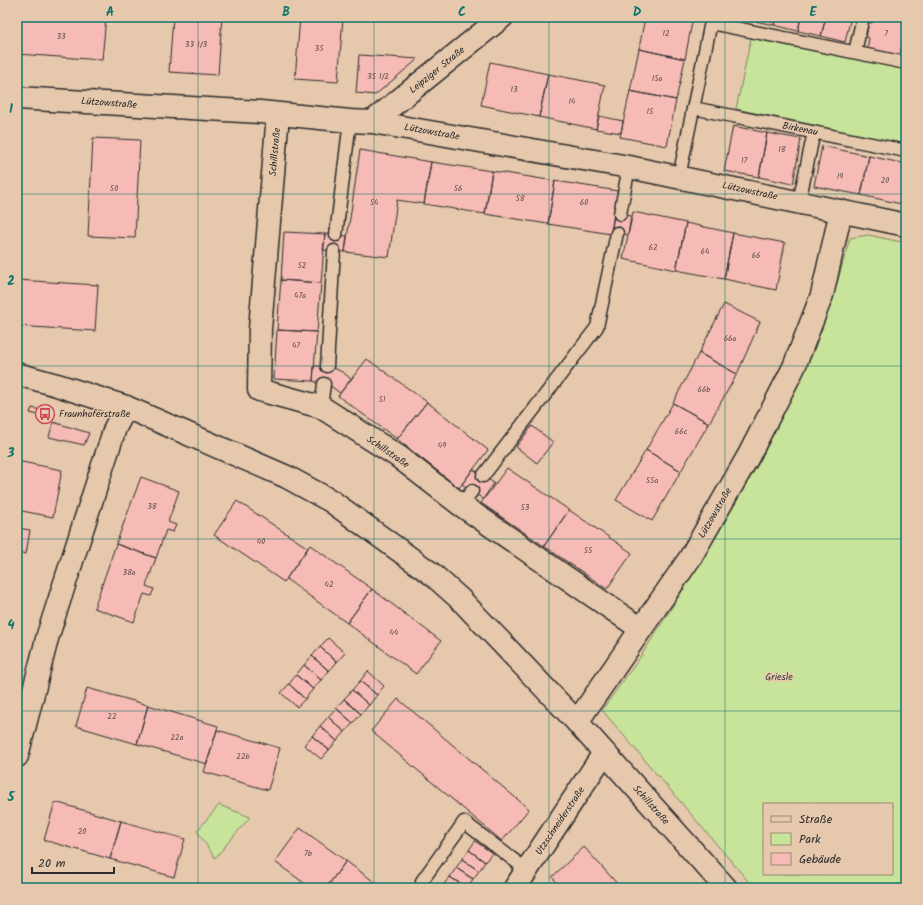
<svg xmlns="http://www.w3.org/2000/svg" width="923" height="905" viewBox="0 0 923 905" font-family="Kalam,sans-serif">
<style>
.green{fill:#c8e39a;stroke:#7a8762;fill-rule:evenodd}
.building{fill:#f6bbb4;stroke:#2b2b2b}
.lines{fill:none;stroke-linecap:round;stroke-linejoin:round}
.service-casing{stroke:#2b2b2b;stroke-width:15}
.minor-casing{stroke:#2b2b2b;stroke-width:25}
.tertiary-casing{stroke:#2b2b2b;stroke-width:25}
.service{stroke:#e6c8ac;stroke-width:12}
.minor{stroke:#e6c8ac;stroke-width:22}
.tertiary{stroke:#e6c8ac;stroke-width:22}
.grid{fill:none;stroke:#0f766e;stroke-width:1;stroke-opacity:0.55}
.labels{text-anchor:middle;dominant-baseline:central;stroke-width:3;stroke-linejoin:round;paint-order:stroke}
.number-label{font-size:8px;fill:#5e4f4d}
.street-label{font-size:10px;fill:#2b2b2b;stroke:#e6c8ac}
.poi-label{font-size:10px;fill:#2b2b2b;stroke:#e6c8ac;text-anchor:start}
.park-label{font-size:10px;fill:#3b3d36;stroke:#e6c8ac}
.neatline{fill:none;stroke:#0f766e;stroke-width:1.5}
.grid-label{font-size:13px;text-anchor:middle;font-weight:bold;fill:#0f766e}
</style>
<rect width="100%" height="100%" fill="#e6c8ac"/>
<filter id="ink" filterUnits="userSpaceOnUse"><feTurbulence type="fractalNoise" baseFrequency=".025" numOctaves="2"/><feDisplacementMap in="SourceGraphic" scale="8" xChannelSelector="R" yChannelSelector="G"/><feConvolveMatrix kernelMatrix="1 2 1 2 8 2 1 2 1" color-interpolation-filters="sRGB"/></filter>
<g filter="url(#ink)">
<path class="green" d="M751,38L906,69V144L736,109Z
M868,235L906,243V888H754L602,710L639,659L704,557L759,463L813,353L837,283L850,238ZM764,804H892V874H764Z
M219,805L250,817L215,858L197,831Z"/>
<path class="building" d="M17,17H106L102,60L17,54Z
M173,17H222L218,75L169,72Z
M300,17H343L338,82L295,79Z
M434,17H445L438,22Z
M645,17H693L685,59L639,49Z
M751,17H776L774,25L750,20Z
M776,17H801L798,31L774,25Z
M801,17H826L821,36L798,31Z
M826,17H851L845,42L821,36Z
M873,17H906L900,57L867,51L869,38L866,37L869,22L872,23Z
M906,23V58L900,57Z
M639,49L685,59L676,100L630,91Z
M359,55L418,59L375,95L356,93Z
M490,62L548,74L539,117L481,105Z
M548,74L605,85L596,129L539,117Z
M630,91L676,100L667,146L620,137Z
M599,116L623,121L621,133L596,129Z
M733,126L767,133L759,177L724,171Z
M767,133L801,139L793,184L759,177Z
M93,138L140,140L135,238L88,236Z
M822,146L869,156L861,195L814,186Z
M360,150L431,162L424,204L397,200L389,257L345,252Z
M869,156L906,164V205L861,195Z
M431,162L492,171L485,214L424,204Z
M492,171L555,181L548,224L485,214Z
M555,181L618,191L611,234L548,224Z
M633,212L686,223L676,270L623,259Z
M614,213L631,216L628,235L611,232Z
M686,223L733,233L724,279L676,270Z
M284,232L325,234L321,283L281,280Z
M733,233L785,243L776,290L724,279Z
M325,234L347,236L345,252L323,250Z
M17,280L98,285L95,331L17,326Z
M281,280L321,283L317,332L277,330Z
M724,304L760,322L737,374L699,353Z
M277,330L317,332L313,381L274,379Z
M699,353L737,374L709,423L673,403Z
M367,359L427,402L397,439L338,396Z
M314,366H327L334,368L344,373L351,379L340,393L332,387L313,381Z
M427,402L488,450L459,488L397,439Z
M673,403L709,423L681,471L646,450Z
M32,408L51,412L50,418L30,413Z
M53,422L89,433L84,445L49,437Z
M532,426L553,442L537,463L516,447Z
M646,450L681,471L652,521L616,500Z
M17,461L62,470L53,517L17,510Z
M507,468L569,510L544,546L481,503Z
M473,469L494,483L483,499L462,484Z
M141,477L179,491L168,522L176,525L173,532L166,530L156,558L116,544Z
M237,501L308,548L284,582L214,535Z
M569,510L632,553L607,589L544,546Z
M18,528L30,530L26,554L17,552Z
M116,544L156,558L146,586L154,589L151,596L144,594L134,622L94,608Z
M310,545L372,589L347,623L286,579Z
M372,589L441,641L416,674L347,623Z
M328,638L345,653L337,662L320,647Z
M320,647L337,662L329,671L312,656Z
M312,656L329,671L321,680L304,665Z
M304,665L321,680L313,689L296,675Z
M368,671L384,686L377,695L360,681Z
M296,675L313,689L305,699L289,684Z
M360,681L377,695L369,705L352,690Z
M289,684L305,699L297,707L281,693Z
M87,688L148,705L137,744L76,726Z
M352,690L369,705L361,714L344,699Z
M344,699L361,714L353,723L336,708Z
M398,699L529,809L502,841L371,731Z
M148,705L218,726L207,764L137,744Z
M336,708L353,723L345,732L328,717Z
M328,717L345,732L337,741L320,726Z
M320,726L337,741L329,750L312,736Z
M217,730L280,748L268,790L204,772Z
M312,736L329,750L321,759L304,745Z
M55,802L121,821L110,859L44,840Z
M121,821L185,839L174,877L110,859Z
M300,828L346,861L326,888H311L275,862Z
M475,841L492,853L485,862L469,850Z
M584,847L621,888H562L552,877Z
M469,850L485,862L479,871L462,859Z
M462,859L479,871L473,879L456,868Z
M346,861L369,878L383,888H326Z
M456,868L473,879L467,888L450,877Z
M450,877L466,888H447L443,885Z"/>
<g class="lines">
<defs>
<path id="service" d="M711,23L906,63
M855,52L863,17
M693,108L906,151
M679,177L712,17
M799,202L814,132
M620,214L629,167
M336,235L350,121
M327,366L334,251
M321,407L324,384
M483,476L597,327L617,233
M461,505L472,491
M422,888V881L464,822L527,870"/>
<path id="minor" d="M17,98L260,112L350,121L372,122L629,167L906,225
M278,114L260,329L259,390L321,407L399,457L461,505L641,629
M372,122L502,17
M577,722L690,558L749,455L794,367L822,295L841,211
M17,756L48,635L115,428L126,407
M515,888L604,753"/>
<path id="tertiary" d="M17,374L57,385L126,407L287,477L331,501L432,574L461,600L577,722L726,888"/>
</defs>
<use href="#service" class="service-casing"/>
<use href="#minor" class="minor-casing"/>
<use href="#tertiary" class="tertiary-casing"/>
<use href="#service" class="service"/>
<use href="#minor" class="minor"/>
<use href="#tertiary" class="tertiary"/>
</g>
</g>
<path class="grid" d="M198,17V888M374,17V888M549,17V888M725,17V888M17,194H906M17,366H906M17,539H906M17,711H906"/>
<defs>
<symbol id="bus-ring" viewBox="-11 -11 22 22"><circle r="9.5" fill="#e6c8ac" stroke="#d1495b" stroke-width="1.5"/><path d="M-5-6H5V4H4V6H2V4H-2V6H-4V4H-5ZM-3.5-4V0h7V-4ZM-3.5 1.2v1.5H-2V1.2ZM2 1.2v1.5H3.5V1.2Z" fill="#d1495b"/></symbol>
</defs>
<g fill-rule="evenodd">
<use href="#bus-ring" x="34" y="403" width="22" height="22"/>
</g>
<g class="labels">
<g class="number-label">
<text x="666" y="33">12</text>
<text x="886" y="33">7</text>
<text x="61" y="36">33</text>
<text x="196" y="44">33 1/3</text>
<text x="319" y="48">35</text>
<text x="378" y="76">35 1/2</text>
<text x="657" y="78">15a</text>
<text x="514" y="89">13</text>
<text x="572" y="101">14</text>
<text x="650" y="111">15</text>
<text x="782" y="149">18</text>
<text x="744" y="160">17</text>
<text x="840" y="176">19</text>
<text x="885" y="180">20</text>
<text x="114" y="188">50</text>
<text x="458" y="188">56</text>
<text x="520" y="198">58</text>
<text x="374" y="202">54</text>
<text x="584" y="202">60</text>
<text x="653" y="247">62</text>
<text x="705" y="251">64</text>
<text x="756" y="255">66</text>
<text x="302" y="265">52</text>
<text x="300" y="295">47a</text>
<text x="730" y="338">66a</text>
<text x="296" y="345">47</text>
<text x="704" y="389">66b</text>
<text x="382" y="399">51</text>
<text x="681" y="431">66c</text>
<text x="442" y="445">49</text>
<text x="652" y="480">55a</text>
<text x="152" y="506">38</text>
<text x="525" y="507">53</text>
<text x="261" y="541">40</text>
<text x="588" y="550">55</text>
<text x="129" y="572">38a</text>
<text x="329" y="584">42</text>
<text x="394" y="632">44</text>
<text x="112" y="716">22</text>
<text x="177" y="737">22a</text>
<text x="243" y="756">22b</text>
<text x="82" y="831">20</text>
<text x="308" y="853">7b</text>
</g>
<g class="street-label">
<text transform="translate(437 70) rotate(-39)">Leipziger Straße</text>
<text transform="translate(109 103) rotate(4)">Lützowstraße</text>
<text transform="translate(800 129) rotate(11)">Birkenau</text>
<text transform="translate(432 132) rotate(10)">Lützowstraße</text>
<text transform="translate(275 152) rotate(-85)">Schillstraße</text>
<text transform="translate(750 191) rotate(12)">Lützowstraße</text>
<text transform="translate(388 452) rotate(34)">Schillstraße</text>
<text transform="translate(715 513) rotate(-60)">Lützowstraße</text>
<text transform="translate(651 805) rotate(48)">Schillstraße</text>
<text transform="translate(560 821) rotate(-56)">Utzschneiderstraße</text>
</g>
<g class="poi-label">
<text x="59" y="414">Fraunhoferstraße</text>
</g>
<g class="park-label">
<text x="779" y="677">Griesle</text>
</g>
</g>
<rect width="923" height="905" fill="none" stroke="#e6c8ac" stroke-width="44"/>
<rect x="763" y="803" width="130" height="72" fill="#e6c8ac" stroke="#9b8978"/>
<rect x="771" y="816" width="20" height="6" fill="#e6c8ac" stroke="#9b8978"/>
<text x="799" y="823" font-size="12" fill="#2b2b2b">Straße</text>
<rect x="771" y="833" width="20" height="12" fill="#c8e39a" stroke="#9b8978"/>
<text x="799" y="843" font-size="12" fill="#2b2b2b">Park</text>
<rect x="771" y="853" width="20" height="12" fill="#f6bbb4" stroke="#9b8978"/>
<text x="799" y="863" font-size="12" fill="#2b2b2b">Gebäude</text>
<path d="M32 867v6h82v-6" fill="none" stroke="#2b2b2b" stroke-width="2"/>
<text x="38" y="867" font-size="12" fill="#2b2b2b" stroke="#e6c8ac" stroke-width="3" paint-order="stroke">20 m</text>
<rect x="22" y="22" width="879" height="861" class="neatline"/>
<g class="grid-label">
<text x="110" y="16">A</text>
<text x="286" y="16">B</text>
<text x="462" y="16">C</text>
<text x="637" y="16">D</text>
<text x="813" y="16">E</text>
<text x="11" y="113">1</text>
<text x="11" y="285">2</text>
<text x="11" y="457">3</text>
<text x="11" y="629">4</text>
<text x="11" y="801">5</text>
</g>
</svg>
